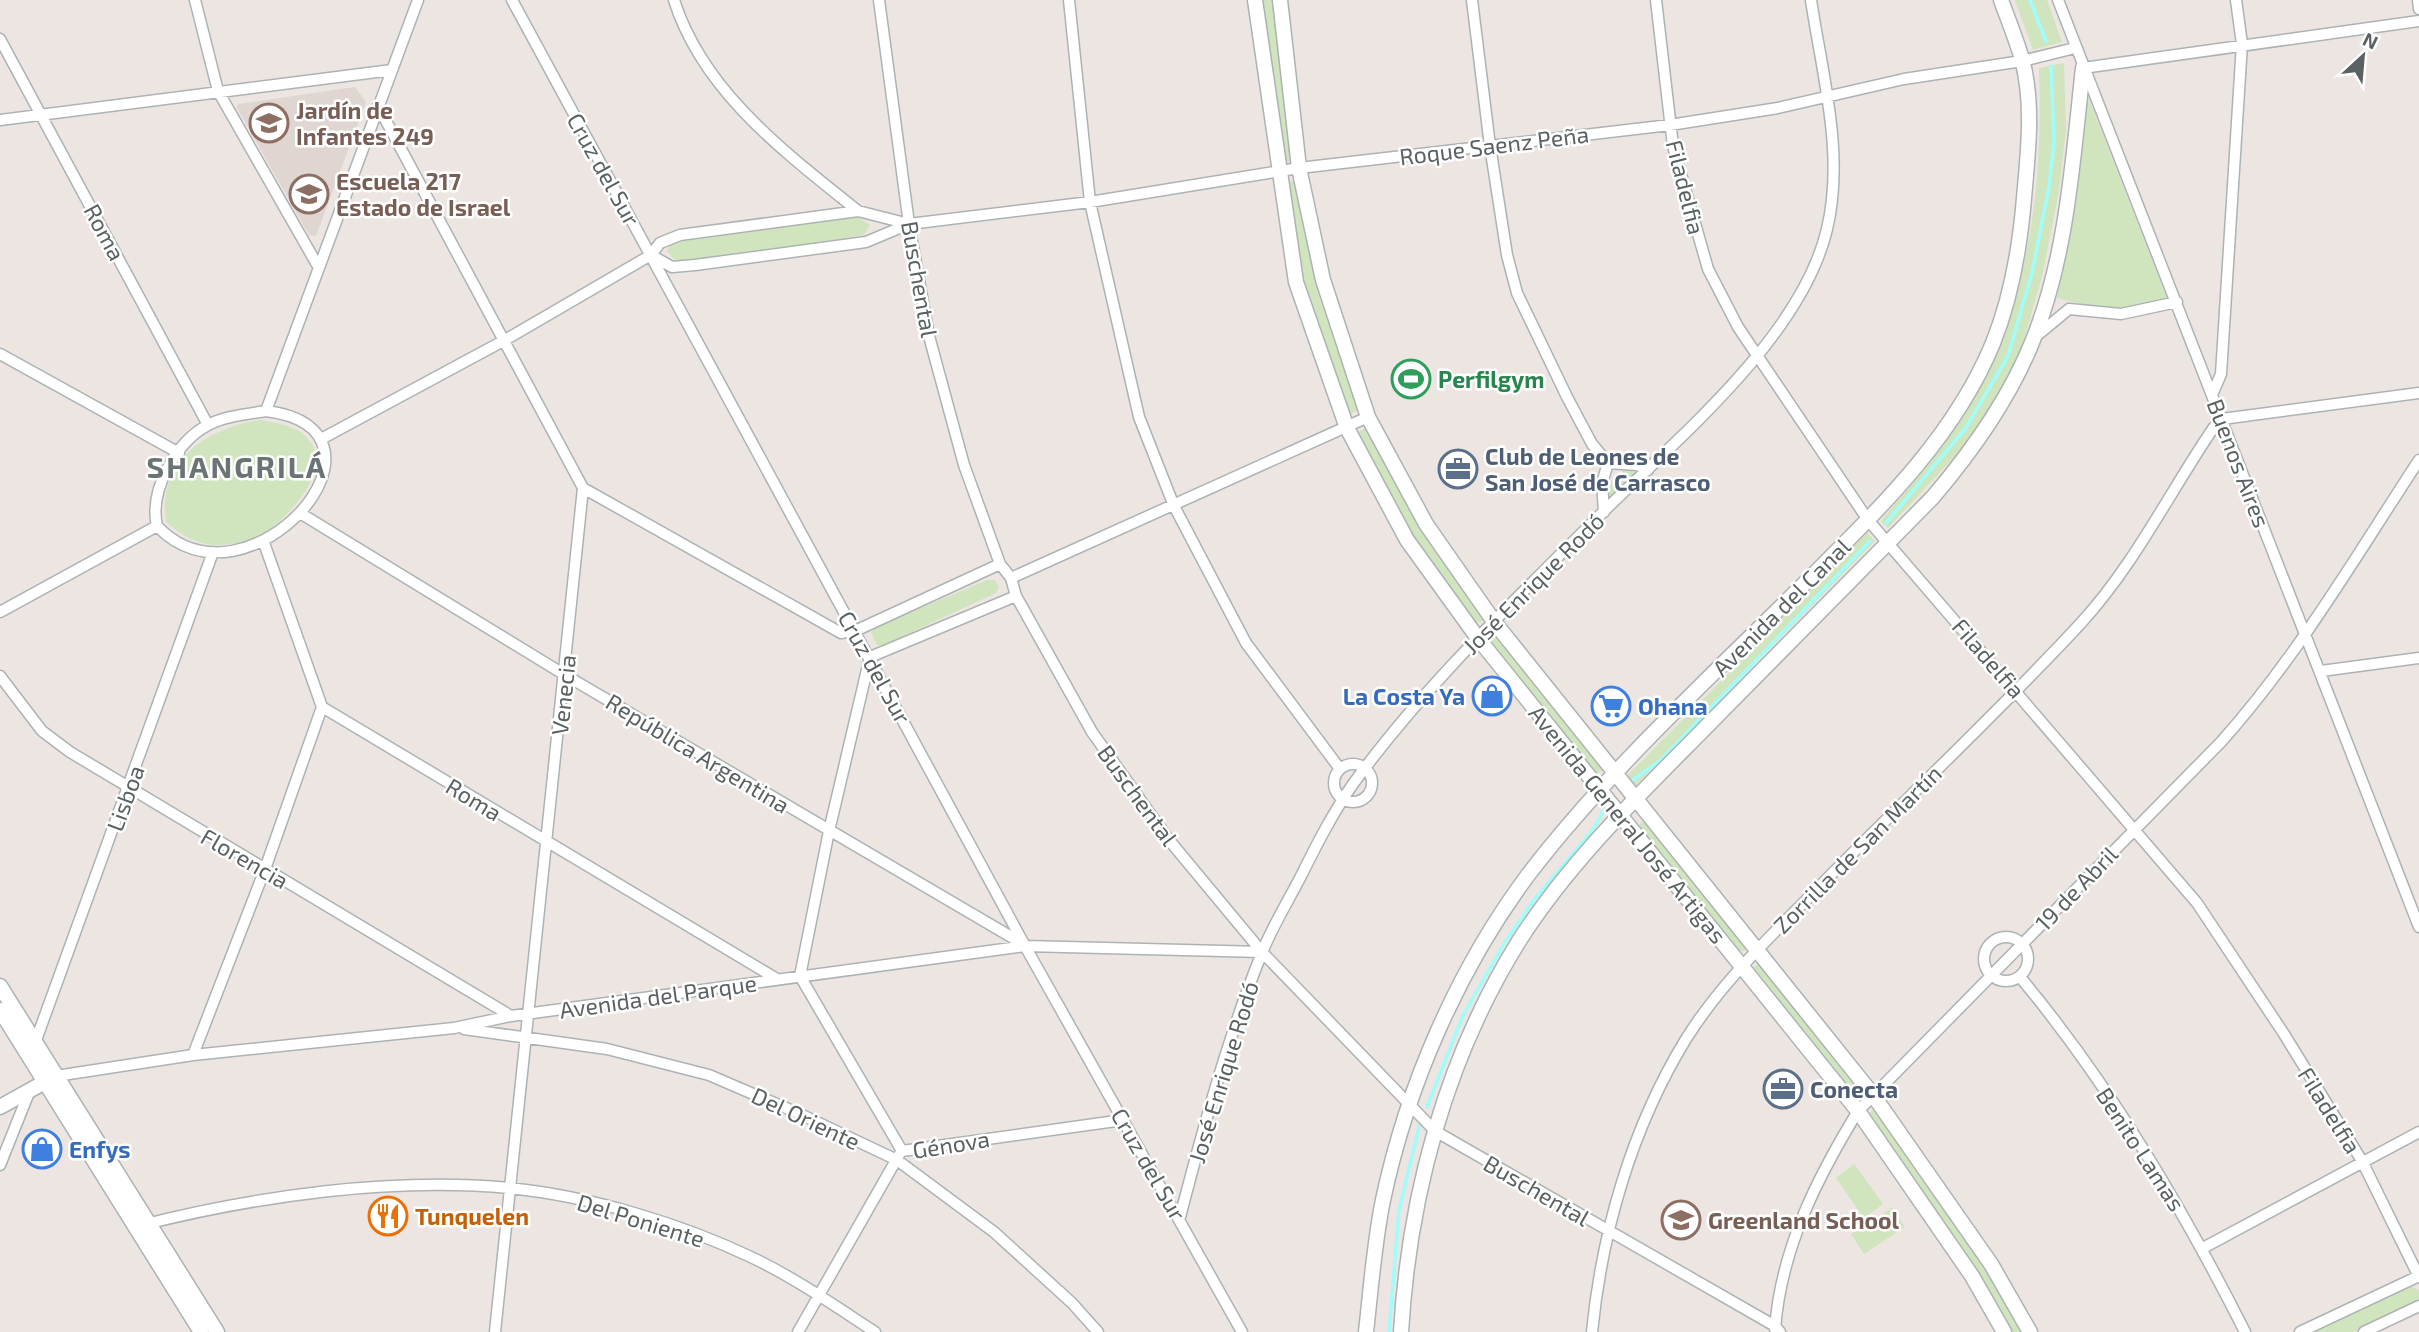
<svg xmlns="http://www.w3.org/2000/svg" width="2419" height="1332" viewBox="0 0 2419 1332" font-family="'Exo 2',sans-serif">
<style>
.education{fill:#dfd6d2}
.green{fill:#d0e4be}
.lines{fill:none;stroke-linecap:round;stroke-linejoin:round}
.stream{stroke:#a1fdfa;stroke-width:3.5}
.minor-casing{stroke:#adb3b4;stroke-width:13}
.tertiary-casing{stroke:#adb3b4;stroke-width:17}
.minor{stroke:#fff;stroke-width:10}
.tertiary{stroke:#fff;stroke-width:14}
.labels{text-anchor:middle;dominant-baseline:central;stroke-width:5;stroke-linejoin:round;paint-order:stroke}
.education-label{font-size:23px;font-weight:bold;fill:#785e54;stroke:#fff;text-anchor:start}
.street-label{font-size:23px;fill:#5a6162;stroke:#fff}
.leisure-label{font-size:23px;font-weight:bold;fill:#27864d;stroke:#fff;text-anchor:start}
.service-label{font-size:23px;font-weight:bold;fill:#4e5e75;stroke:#fff;text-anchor:start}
.shop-label{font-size:23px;font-weight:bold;fill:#366cbe;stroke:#fff;text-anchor:start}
.food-label{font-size:23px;font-weight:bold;fill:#c56008;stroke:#fff;text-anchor:start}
.district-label{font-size:30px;font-weight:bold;letter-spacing:2px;fill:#6b7474;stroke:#fff}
</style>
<rect width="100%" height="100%" fill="#ece5e1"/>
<path class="education" d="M355,87L366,102L316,236L309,235L237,108L238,104Z"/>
<path class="green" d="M1262,0H1274L1294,161L1282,163Z
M2015,0H2047L2062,42L2033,50Z
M2064,63L2066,129L2059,191L2042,277L2019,356L1972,438L1888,528L1881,521C1906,490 1935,459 1957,425C2027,317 2044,195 2039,68Z
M2088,97L2168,301L2116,313L2057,298L2076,202Z
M1296,180L1319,297L1359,410L1347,415L1307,300L1285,183Z
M858,217L870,225L864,235L679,264L667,251L671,243Z
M259,420C279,423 306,427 314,448C327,479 281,525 256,538C246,542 224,546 213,545C194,543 180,534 166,522C158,461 205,429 259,420Z
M1366,428L1484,618L1481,622H1473L1410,533L1354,434Z
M1625,469H1631L1636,473L1611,499L1607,493L1611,481Z
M1867,533L1875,541L1635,786L1628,775Z
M987,580H995L999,587L996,593L884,645H877L871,633L874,628Z
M1492,634H1496L1604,769L1596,775L1490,642Z
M1641,822H1647L1746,944L1745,951H1738L1639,829Z
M1759,963L1860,1090L1858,1093H1850L1755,973L1753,968Z
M1875,1108L1987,1268L2022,1332H2010L1978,1273L1870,1118L1869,1113Z
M1854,1164L1883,1204L1864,1218L1836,1178Z
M1892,1208L1905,1227L1864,1254L1851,1234Z
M2410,1286L2419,1290V1302L2354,1332H2310Z"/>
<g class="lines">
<path class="stream" d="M2030,0L2046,41
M1886,523L1965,429L2008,356L2032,273L2049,187L2054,141L2051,66
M1633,780L1661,760L1870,541
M1427,1107L1463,1015L1505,942L1534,900L1592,831L1604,810
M1389,1332L1399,1210L1419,1127"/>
<defs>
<path id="minor" d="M195,0L218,91L319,268
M512,0L1025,946L1242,1332
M674,0C703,92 786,153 858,211
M879,0L909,224L929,336L964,465L1000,564L1011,578L1016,596L1092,732L1169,840L1262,952L1435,1131L1775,1326L1780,1332
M1069,0L1090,202L1139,417L1174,506L1246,643L1340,769
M1472,0L1490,146L1507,255L1517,293L1567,397L1592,444L1608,463
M1656,0L1673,146L1708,269L1738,327L1868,520L2197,903L2284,1034L2362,1161L2419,1277
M2058,0L2419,927
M2418,0L2419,9
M0,39L208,425
M2083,68L2419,21
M378,106L583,488L495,1332
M0,120L392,70
M651,255L672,267L695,265L866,242L909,224L1090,202L1299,168L1670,125L1778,108L1904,79L2022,61L2075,48
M2034,338L2069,309L2121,314L2177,302
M0,354L179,453
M2212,395L2221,374L2242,44L2236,0
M266,411C415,430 247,621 157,526C149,490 176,442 208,425C225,416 248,414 266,411Z
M266,411L418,0
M323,438L505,340L651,255L660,243L680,235L858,211L909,224
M583,488L841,633L855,631L1000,564
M1604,512L1602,483L1608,463L1637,465L1648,470
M300,513L565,675L1025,945
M264,543L322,707L777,979
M1011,578L1368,417
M0,612L157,526
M2321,671L2419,658
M0,676L42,731L70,752L511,1016
M1334 783a19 19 0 1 1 38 0a19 19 0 1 1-38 0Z
M1984 959a22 22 0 1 1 44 0a22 22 0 1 1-44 0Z
M2020,977C2110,1085 2182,1207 2245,1332
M464,1029L607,1049L709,1075L800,1114L897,1160L994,1232L1072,1303L1098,1332
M35,1043L213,552
M193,1055L265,869L322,707
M56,1076L193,1055L454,1028L511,1016L1025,946L1262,952
M902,1151L800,976L829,831L870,657L1016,596
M902,1151L1123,1120
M0,1165L30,1090
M1180,1217C1203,1129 1227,1040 1261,955C1271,929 1287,903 1300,878C1316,846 1332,814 1353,784C1425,685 1516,599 1602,513C1679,437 1802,336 1827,229C1845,154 1822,74 1811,0
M142,1225C257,1196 391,1177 509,1188C589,1196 680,1223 753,1258C795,1278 835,1306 875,1332
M2203,1248L2419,1132
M1775,1329C1781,1249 1817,1178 1858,1111L2221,742C2298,656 2356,556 2419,460
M798,1332L899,1155
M1592,1332C1602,1231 1632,1127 1686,1039C1721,983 1769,938 1815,891C1903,801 1996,715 2081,623C2135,564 2169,493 2214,427L2222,419L2419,393
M2300,1332L2419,1276
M2364,1332L2419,1306"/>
<path id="tertiary" d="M1255,0L1296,282L1347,428L1407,540L1477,637L1858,1111L1972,1276L2004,1332
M1280,0L1299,168L1323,280L1368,417L1426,524L1495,623L1873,1095L1991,1264L2030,1332
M0,986L217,1332
M0,1010L201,1332
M0,1107L52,1078
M1366,1332C1371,1288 1374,1244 1383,1200C1407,1086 1458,969 1528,875C1610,768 1712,676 1807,581C1878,510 1954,438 1993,343C2011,298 2020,247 2024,198C2028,153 2034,104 2022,59C2016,39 2008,19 2001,0
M1401,1332C1409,1195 1446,1058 1519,941C1570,861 1640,794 1706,727C1782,650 1858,574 1933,497C1973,450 2010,398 2033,340C2067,256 2073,158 2083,68"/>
</defs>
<use href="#minor" class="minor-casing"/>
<use href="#tertiary" class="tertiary-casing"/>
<use href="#minor" class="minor"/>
<use href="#tertiary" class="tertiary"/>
</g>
<defs>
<symbol id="school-ring" viewBox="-11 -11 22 22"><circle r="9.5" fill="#fff" stroke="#8d6e63" stroke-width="1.5"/><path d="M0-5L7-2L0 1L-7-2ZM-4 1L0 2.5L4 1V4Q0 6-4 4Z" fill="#8d6e63"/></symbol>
<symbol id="stadium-ring" viewBox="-11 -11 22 22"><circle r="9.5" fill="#fff" stroke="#2e9e5b" stroke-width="1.5"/><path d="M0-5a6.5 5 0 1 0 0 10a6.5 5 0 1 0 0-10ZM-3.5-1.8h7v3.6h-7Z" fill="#2e9e5b"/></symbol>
<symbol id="office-ring" viewBox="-11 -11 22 22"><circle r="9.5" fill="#fff" stroke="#5c6f8a" stroke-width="1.5"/><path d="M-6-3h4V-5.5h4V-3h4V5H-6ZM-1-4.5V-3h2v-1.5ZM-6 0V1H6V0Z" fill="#5c6f8a"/></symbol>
<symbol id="shop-ring" viewBox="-11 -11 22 22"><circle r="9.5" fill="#fff" stroke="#3f7fe0" stroke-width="1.5"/><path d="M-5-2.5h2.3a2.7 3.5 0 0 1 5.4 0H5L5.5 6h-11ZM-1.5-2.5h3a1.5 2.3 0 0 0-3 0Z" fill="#3f7fe0"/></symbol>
<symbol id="supermarket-ring" viewBox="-11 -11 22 22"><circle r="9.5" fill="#fff" stroke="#3f7fe0" stroke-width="1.5"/><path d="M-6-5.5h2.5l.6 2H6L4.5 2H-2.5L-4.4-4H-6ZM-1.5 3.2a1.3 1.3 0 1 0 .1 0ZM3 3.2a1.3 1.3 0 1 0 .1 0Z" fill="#3f7fe0"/></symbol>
<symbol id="restaurant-ring" viewBox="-11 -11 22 22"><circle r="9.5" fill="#fff" stroke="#e8710a" stroke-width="1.5"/><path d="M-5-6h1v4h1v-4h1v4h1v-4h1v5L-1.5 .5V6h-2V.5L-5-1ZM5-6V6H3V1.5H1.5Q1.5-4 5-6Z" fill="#e8710a"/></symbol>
</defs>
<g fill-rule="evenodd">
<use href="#school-ring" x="247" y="101" width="44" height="44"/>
<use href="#school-ring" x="287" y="172" width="44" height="44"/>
<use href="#stadium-ring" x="1389" y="357" width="44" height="44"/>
<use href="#office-ring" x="1436" y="447" width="44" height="44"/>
<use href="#shop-ring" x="1470" y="674" width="44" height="44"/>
<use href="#supermarket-ring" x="1589" y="684" width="44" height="44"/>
<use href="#office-ring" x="1761" y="1067" width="44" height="44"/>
<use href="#shop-ring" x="20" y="1127" width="44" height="44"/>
<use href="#restaurant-ring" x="366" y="1194" width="44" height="44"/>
<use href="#school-ring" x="1659" y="1198" width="44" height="44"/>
</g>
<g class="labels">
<g class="education-label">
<text x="296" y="110">Jardín de<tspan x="296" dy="26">Infantes 249</tspan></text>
<text x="336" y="181">Escuela 217<tspan x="336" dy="26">Estado de Israel</tspan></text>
<text x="1708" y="1220">Greenland School</text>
</g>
<g class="street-label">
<text transform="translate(1494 145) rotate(-7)">Roque Saenz Peña</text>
<text transform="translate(604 169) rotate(61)">Cruz del Sur</text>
<text transform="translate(1686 187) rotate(76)">Filadelfia</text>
<text transform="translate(105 232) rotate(62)">Roma</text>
<text transform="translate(920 279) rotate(80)">Buschental</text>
<text transform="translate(2239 463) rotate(69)">Buenos Aires</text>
<text transform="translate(1533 583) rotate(-45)">José Enrique Rodó</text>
<text transform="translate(1781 607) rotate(-45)">Avenida del Canal</text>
<text transform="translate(1989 658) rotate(49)">Filadelfia</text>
<text transform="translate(875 667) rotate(61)">Cruz del Sur</text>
<text transform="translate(563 695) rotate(-84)">Venecia</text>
<text transform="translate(698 753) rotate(31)">República Argentina</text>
<text transform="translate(1138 795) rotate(54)">Buschental</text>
<text transform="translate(125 798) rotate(-70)">Lisboa</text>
<text transform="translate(474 799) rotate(31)">Roma</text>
<text transform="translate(1628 824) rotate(51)">Avenida General José Artigas</text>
<text transform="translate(1857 849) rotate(-45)">Zorrilla de San Martín</text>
<text transform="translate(245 858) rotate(30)">Florencia</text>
<text transform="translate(2076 888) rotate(-46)">19 de Abril</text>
<text transform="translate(658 996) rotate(-8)">Avenida del Parque</text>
<text transform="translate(1223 1072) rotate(-73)">José Enrique Rodó</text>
<text transform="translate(2330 1110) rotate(58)">Filadelfia</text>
<text transform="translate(806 1118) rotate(25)">Del Oriente</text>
<text transform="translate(951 1144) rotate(-9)">Génova</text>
<text transform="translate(2141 1149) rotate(57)">Benito Lamas</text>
<text transform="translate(1149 1164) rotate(60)">Cruz del Sur</text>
<text transform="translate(1537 1190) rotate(30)">Buschental</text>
<text transform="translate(641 1220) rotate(17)">Del Poniente</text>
</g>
<g class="leisure-label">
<text x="1438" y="379">Perfilgym</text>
</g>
<g class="service-label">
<text x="1485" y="456">Club de Leones de<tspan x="1485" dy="26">San José de Carrasco</tspan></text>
<text x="1810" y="1089">Conecta</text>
</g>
<g class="shop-label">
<text x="1465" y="696" text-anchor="end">La Costa Ya</text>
<text x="1638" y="706">Ohana</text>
<text x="69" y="1149">Enfys</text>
</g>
<g class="food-label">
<text x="415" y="1216">Tunquelen</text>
</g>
<g class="district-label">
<text x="237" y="466">SHANGRILÁ</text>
</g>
</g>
<g transform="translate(2363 56) rotate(26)" stroke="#ffffff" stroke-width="5" paint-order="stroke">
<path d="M0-5L12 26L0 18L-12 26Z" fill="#5a6162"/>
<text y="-10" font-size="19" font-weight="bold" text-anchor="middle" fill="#5a6162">N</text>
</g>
</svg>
